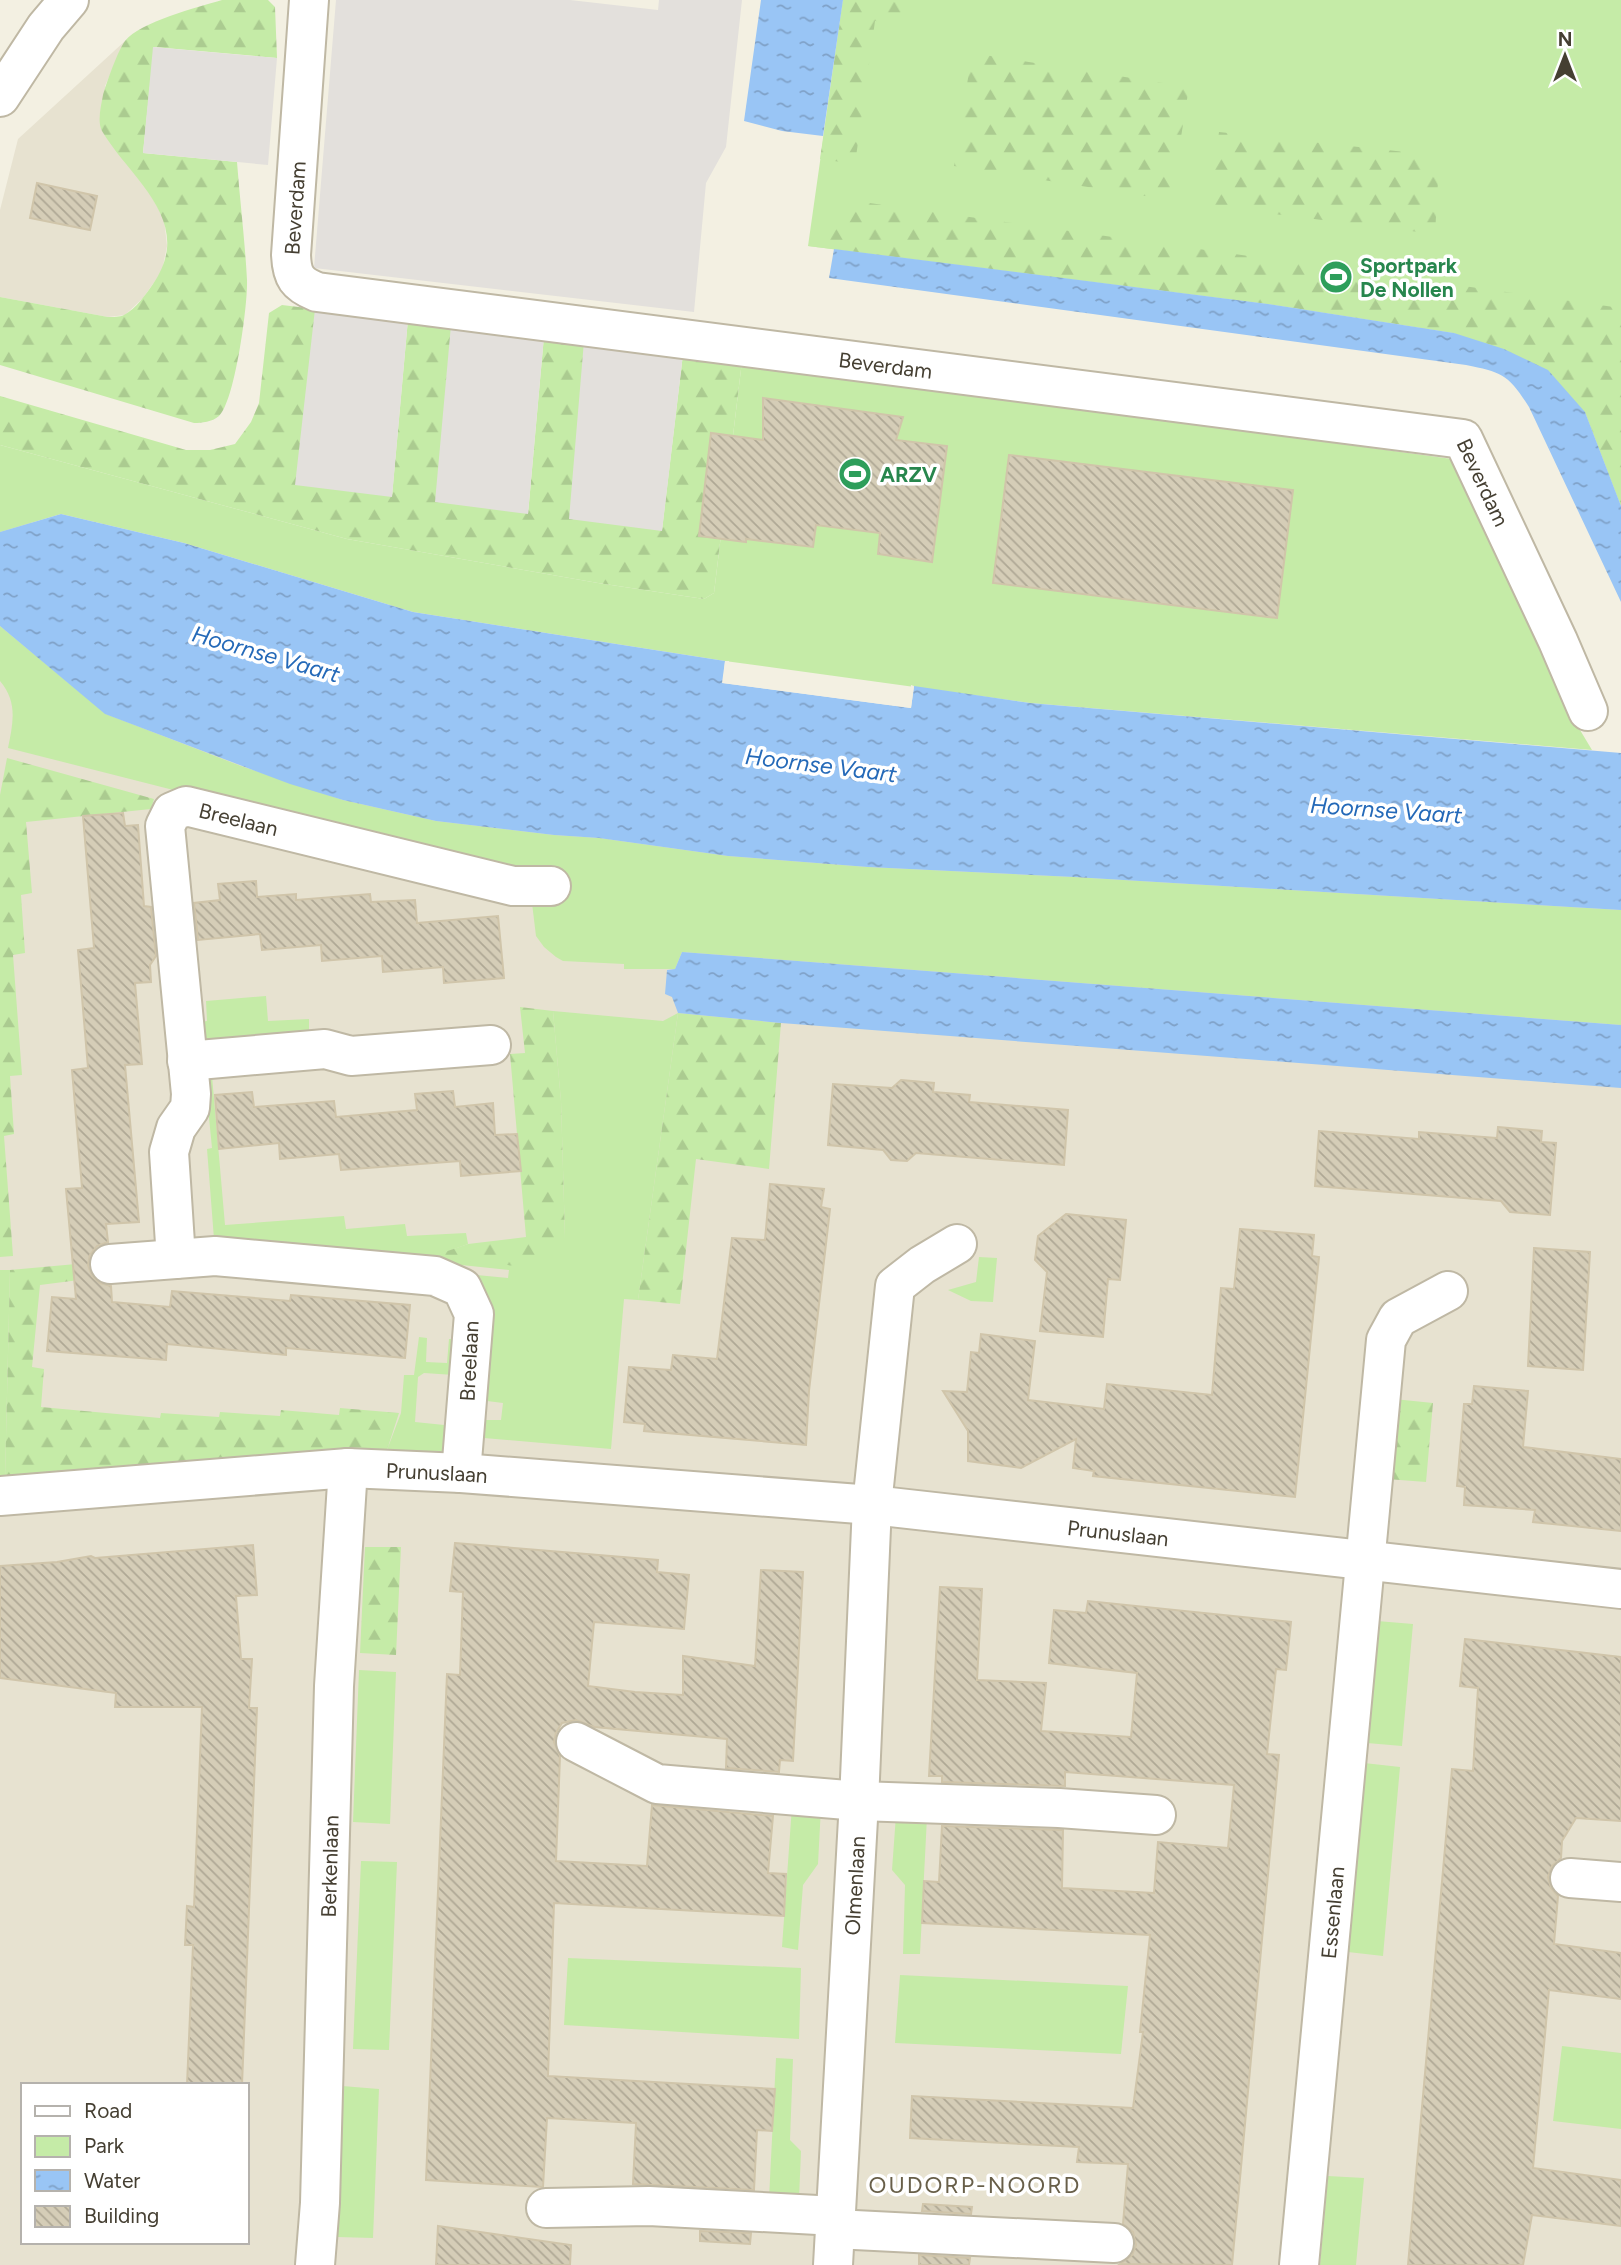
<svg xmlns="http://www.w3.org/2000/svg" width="1621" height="2265" viewBox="0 0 1621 2265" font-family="Figtree,sans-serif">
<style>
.residential{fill:#e7e2d0;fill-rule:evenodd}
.green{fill:#c5eba7}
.forest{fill:url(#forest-firs)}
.parking{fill:#e3e0dc}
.water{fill:url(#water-ripples)}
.pier{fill:#f3f0e2}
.building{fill:url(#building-back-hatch);stroke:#d0c5aa;stroke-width:2}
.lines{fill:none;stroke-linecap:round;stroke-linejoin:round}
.minor-casing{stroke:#bfb8a4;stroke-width:42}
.minor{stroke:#fff;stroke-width:38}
.labels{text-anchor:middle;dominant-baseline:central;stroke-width:7;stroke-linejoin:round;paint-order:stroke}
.street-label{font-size:21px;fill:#453f32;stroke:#fff}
.leisure-label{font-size:21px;font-weight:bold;fill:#27864d;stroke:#fff;text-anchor:start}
.water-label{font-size:23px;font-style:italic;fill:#2469b8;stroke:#fff}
.neighbourhood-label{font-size:23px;letter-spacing:2px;fill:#685f49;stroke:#fff}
</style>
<defs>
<pattern id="forest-firs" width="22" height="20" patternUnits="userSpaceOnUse" patternTransform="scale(1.75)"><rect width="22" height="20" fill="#c5eba7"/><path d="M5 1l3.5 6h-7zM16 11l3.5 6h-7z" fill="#abcb90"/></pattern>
<pattern id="water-ripples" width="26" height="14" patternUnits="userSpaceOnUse" patternTransform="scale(1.75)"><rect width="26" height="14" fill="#99c5f5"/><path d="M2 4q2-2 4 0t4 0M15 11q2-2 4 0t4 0" fill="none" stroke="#7fa1c7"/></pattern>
<pattern id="building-back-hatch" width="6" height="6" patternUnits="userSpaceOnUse" patternTransform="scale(1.75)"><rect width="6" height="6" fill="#d5cdb7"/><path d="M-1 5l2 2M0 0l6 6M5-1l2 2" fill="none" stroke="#afa895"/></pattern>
</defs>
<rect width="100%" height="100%" fill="#f3f0e2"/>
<path class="residential" d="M125,41L105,86L150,194L164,219L167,246L162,271L143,298L125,315L108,317L0,297V210L18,139Z
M0,509L601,768L1621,857V2265H0ZM23,2085H247V2242H23Z"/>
<path class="green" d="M843,0H1621V506L1585,412L1454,333L1268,304L808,246Z
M742,361L1452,459L1577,725L1592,750L1030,703L725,661L413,612L184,543L61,514L0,532V445L347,539L598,583L704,599L714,593Z
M0,626L106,714L241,766L343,800L436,821L554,835L599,838L728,856L868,867L1074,877L1621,910V1025L682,952L675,969H624V964L563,961L556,957L544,947L536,936L531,895L497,872L8,748C13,723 18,702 0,681Z
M266,996L268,1021L309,1019V1034L207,1040L204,1038L199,1022L207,1021L206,1001Z
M553,1011L663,1021L678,1013L638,1300L624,1299L611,1449L484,1438L485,1420H501L503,1403L487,1401L492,1326L491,1316L466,1274L508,1278L509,1270L214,1239L207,1149L212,1148L205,1077L212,1076L225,1225L344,1216L346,1229L405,1224L407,1236L466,1233L468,1244L429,1258L565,1237L561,1101Z
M979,1257L997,1258L993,1302L971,1301L948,1290L976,1282Z
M0,1270H10L5,1478H0Z
M419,1337L427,1338L426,1362L447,1363L449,1339H458L454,1375L424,1373L418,1377L415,1422L454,1426L446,1455L387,1450L401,1413L404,1375H414Z
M1377,1621L1413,1624L1402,1746L1367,1743Z
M359,1670L396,1672L390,1824L353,1822Z
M1364,1763L1400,1767L1383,1956L1348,1952Z
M792,1806L821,1807L818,1864L803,1885L798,1950L782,1947Z
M896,1815L927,1817L920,1954H903L905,1885L892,1870Z
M361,1861L397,1862L389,2050L353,2049Z
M568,1958L801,1968L799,2039L564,2025Z
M900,1975L1128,1986L1121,2054L895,2043Z
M1562,2046L1621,2053V2129L1553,2121Z
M776,2058L793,2059L790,2140L801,2151L799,2199H769Z
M342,2086L379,2089L373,2238L337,2237Z
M1328,2176L1364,2178L1356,2265H1320Z"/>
<path class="forest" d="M222,0H268L275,7L277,58L154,47L143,153L237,162C240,202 245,241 247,280C248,304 235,401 219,416C212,422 202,423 194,423L0,365V297L108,317C113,317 120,317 124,315C136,309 146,294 153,284C196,221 131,180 102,131C97,122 101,106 103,95C106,84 118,50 125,41C140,22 198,7 222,0Z
M843,0H903L899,24L875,21L855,164L820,159Z
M972,53L1189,87L1171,200L954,166Z
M1219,132L1424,154L1435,164L1438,181L1435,234L1209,206Z
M855,201L1621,308V506L1585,412L1504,349L1454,333L1268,304L808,246Z
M282,305L315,309L392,496L408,319L451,325L528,514L544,336L584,341L662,530L683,354L742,361L714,593L704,599L598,583L347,539L0,445V396L186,450H210L235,444L251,422L259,403L269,313Z
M7,758L154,799L151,809L26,822L32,893L21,895L25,953L13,955L22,1075L10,1076L14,1134L4,1136L13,1256L0,1257V795Z
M520,1007L553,1011L561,1101L565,1237L557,1254L529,1267L427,1258L468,1244L526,1237L510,1054L525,1053Z
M678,1013L781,1023L769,1169L696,1159L680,1304L638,1300Z
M87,1263V1279L40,1285L32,1367L44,1369L41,1407L160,1418L161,1413L219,1417L220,1412L280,1416L281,1410L339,1415L340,1408L399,1413L387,1450L360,1448L5,1478L10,1270Z
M1394,1399L1433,1403L1426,1482L1387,1479Z
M365,1547H401L396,1655L360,1653Z"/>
<path class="parking" d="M336,0H570L658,10L659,0H742L726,147L706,183L694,312L314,268Z
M153,47L277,58L268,165L143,153Z
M315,309L408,319L392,497L295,485Z
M451,325L544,336L528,514L435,502Z
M584,341L683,354L662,531L569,519Z"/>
<path class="water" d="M761,0H843L823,136L782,131L744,121Z
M834,249L1268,304L1454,333L1504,349L1548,370L1585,412L1621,506V602L1529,407C1509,375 1502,372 1466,365L829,278Z
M61,514L184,543L413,612L725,661L723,683L911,708L914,686L1030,703L1621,753V910L1074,877L868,867L728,856L599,838L554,835L436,821L343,800L290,784L105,714L0,626V532Z
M682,952L1621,1025V1088L781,1023L678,1013L672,997L665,994L667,970L675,969Z"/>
<path class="pier" d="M725,661H729L726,680L909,704L911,685L914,686L911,708L722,683Z"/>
<path class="building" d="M37,183L97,196L90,230L30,218Z
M763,398L903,417L896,440L947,446L932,562L878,554L880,533L816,525L813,547L746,539V542L699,536L711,433L763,440Z
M1009,455L1293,490L1277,618L993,583Z
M123,813L125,826L138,825L144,906L151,907L156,956L150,965L151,982L135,983L142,1064L125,1065L139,1222L106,1224L108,1242L97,1246L90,1255L88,1265L92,1276L100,1283L111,1286L112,1302L170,1307L172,1291L290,1301L291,1295L410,1305L405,1358L286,1348V1355L167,1344L166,1360L47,1351L52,1297L76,1299L66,1189L82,1188L72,1070L88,1068L78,950L94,948L83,816Z
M256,881L257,897L296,894V900L370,894L371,902L415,900L417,923L498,916L504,978L444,983L443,967L383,972L382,956L322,961L321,945L262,950L260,934L198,940L194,903L220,900L218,884Z
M901,1080L934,1083L933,1092L970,1095L969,1102L1068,1110L1064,1165L916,1153L907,1161L891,1160L883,1150L828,1145L833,1084L892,1088Z
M453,1091L455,1107L493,1103L495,1135L517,1134L521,1171L461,1176L460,1161L341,1170L339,1154L280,1159L279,1143L219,1149L215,1095L252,1092L254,1107L334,1101L336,1117L417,1110L415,1094Z
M1498,1127L1542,1131L1541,1142L1556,1143L1550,1215L1510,1212L1501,1201L1315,1186L1319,1131L1419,1139V1132L1497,1138Z
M770,1184L824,1189L821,1207L830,1209L809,1391L806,1445L644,1431L645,1424L624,1422L629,1367L671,1370L673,1355L717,1359L732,1238L765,1240Z
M1066,1214L1126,1220L1120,1280L1108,1279L1103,1337L1040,1331L1047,1272L1035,1260L1038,1236Z
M1240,1229L1314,1235L1312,1256L1319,1257L1295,1497L1093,1476L1094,1471L1073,1468L1076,1439L1021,1468L968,1461V1431L943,1391L967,1392L971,1352L979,1353L981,1334L1035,1341L1028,1400L1104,1409L1107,1384L1212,1395L1221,1288L1234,1289Z
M1534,1248L1590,1252L1583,1370L1528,1366Z
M1474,1386L1528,1391L1523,1447L1621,1459V1531L1533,1522L1535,1510L1464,1505L1465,1487L1457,1486L1464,1404H1472Z
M455,1543L658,1560L657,1572L689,1575L684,1629L594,1622L588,1686L635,1692L683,1695V1656L755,1666L761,1570L803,1572L793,1761L780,1760L779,1772L726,1768L727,1739L594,1727L576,1720L562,1723L556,1733L554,1742L560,1756L556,1861L647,1866L652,1805L773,1816L768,1873L786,1874L784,1916L554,1903L548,2076L775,2089L772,2131L757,2130L754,2190L633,2184L636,2123L547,2118L543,2187L426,2180L447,1674L460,1675L463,1592L450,1591Z
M253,1545L257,1595L236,1596L241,1659H252L249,1708H257L242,2085H187L193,1945H185L187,1906L194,1907L202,1707H115L116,1693L0,1678V1566L57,1562L91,1556L95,1558Z
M940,1587L982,1589L977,1680L1046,1683L1041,1731L1131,1737L1137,1673L1049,1663L1054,1610L1086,1613L1088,1601L1291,1622L1286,1670L1276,1669L1267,1754L1279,1755L1232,2265L1120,2264L1132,2255L1136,2245L1133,2232L1123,2224L1128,2164L1077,2162L1079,2147L910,2138L912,2096L1133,2108L1143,2032H1140L1150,1935L922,1923L924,1881L939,1882L942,1826L1063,1830L1062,1888L1154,1893L1158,1842L1228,1848L1234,1785L1065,1772V1786L942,1782V1776H929Z
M1465,1639L1621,1657V1821L1576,1818L1562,1841L1561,1858L1552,1866L1548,1877L1551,1888L1558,1896L1554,1944L1621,1953V1999L1549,1990L1533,2168L1621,2180V2226L1532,2215L1523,2265H1408L1452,1769L1473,1771L1478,1688L1460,1686Z
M923,2204L972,2207L971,2214L922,2211Z
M438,2226L571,2245L570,2265H436Z
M700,2231L751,2233L750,2244L700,2241Z
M919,2255L970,2258L969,2265H919Z"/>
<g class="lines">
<defs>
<g id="minor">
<path id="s1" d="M309,0L291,255C292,277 297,284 317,292L1463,439L1558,641L1588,711"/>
<path d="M0,97L46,27L69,0"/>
<path d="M187,1061L325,1049L351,1056L491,1045"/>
<path id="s2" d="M176,1259L169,1152L176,1128L190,1108L191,1094L165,826L172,812L186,806L513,886H551"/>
<path d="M110,1264L215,1256L435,1276L462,1288L474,1314L461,1473"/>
<path id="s3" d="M0,1496L348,1468L461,1473L872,1505L1621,1589"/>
<path d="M576,1742L657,1784L859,1801L1059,1808L1156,1815"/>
<path d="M1570,1878L1621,1882"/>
<path d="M546,2208L649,2206L836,2216"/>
<path d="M835,2229L1114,2243"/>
<path id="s4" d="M315,2265L320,2203L334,1686L348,1468"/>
<path id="s5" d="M833,2265L859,1801L872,1505L895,1286L922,1265L957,1244"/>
<path id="s6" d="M1299,2265L1386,1340L1398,1318L1448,1291"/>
</g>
</defs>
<use href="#minor" class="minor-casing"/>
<use href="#minor" class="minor"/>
</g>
<defs>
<symbol id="stadium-disc" viewBox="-11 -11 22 22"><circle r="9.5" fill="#2e9e5b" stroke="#fff"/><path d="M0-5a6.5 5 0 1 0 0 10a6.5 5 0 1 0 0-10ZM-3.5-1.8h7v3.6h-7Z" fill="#fff"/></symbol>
</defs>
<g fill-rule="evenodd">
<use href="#stadium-disc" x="1317" y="258" width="38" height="38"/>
<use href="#stadium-disc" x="836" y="455" width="38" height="38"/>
</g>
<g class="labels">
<g class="street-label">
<text transform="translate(295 208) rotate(-86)">Beverdam</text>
<text stroke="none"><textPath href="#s1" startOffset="878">Beverdam</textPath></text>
<text stroke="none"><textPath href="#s1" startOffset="1508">Beverdam</textPath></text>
<text stroke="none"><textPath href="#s2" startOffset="525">Breelaan</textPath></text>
<text transform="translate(469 1361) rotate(-87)">Breelaan</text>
<text stroke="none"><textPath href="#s3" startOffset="438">Prunuslaan</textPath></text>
<text stroke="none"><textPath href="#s3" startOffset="1122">Prunuslaan</textPath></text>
<text stroke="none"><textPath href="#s4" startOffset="399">Berkenlaan</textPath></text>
<text stroke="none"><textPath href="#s5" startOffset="380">Olmenlaan</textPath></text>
<text stroke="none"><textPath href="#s6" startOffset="354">Essenlaan</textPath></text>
</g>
<g class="leisure-label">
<text x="1360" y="265">Sportpark<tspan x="1360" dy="24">De Nollen</tspan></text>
<text x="880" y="474">ARZV</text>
</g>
<g class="water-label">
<text transform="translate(266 654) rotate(16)">Hoornse Vaart</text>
<text transform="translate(821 765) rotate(7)">Hoornse Vaart</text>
<text transform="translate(1386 810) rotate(4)">Hoornse Vaart</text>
</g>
<g class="neighbourhood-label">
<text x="975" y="2185">OUDORP-NOORD</text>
</g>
</g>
<rect x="21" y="2083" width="228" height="161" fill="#ffffff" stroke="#b5b2ad" stroke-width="2"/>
<rect x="35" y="2106" width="35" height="10" fill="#ffffff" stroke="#b5b2ad" stroke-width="2"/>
<text x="84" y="2118" font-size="21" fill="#453f32">Road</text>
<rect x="35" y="2136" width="35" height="21" fill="#c5eba7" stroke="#b5b2ad" stroke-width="2"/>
<text x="84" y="2153" font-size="21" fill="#453f32">Park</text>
<rect x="35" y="2170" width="35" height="21" fill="url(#water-ripples)" stroke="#b5b2ad" stroke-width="2"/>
<text x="84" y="2188" font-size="21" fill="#453f32">Water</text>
<rect x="35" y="2206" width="35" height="21" fill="url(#building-back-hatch)" stroke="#b5b2ad" stroke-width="2"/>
<text x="84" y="2223" font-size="21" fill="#453f32">Building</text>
<g transform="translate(1565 56)" stroke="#ffffff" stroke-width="5" paint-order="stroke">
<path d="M0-5L12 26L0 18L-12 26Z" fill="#453f32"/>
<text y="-10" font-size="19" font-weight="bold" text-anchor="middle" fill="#453f32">N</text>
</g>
</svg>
